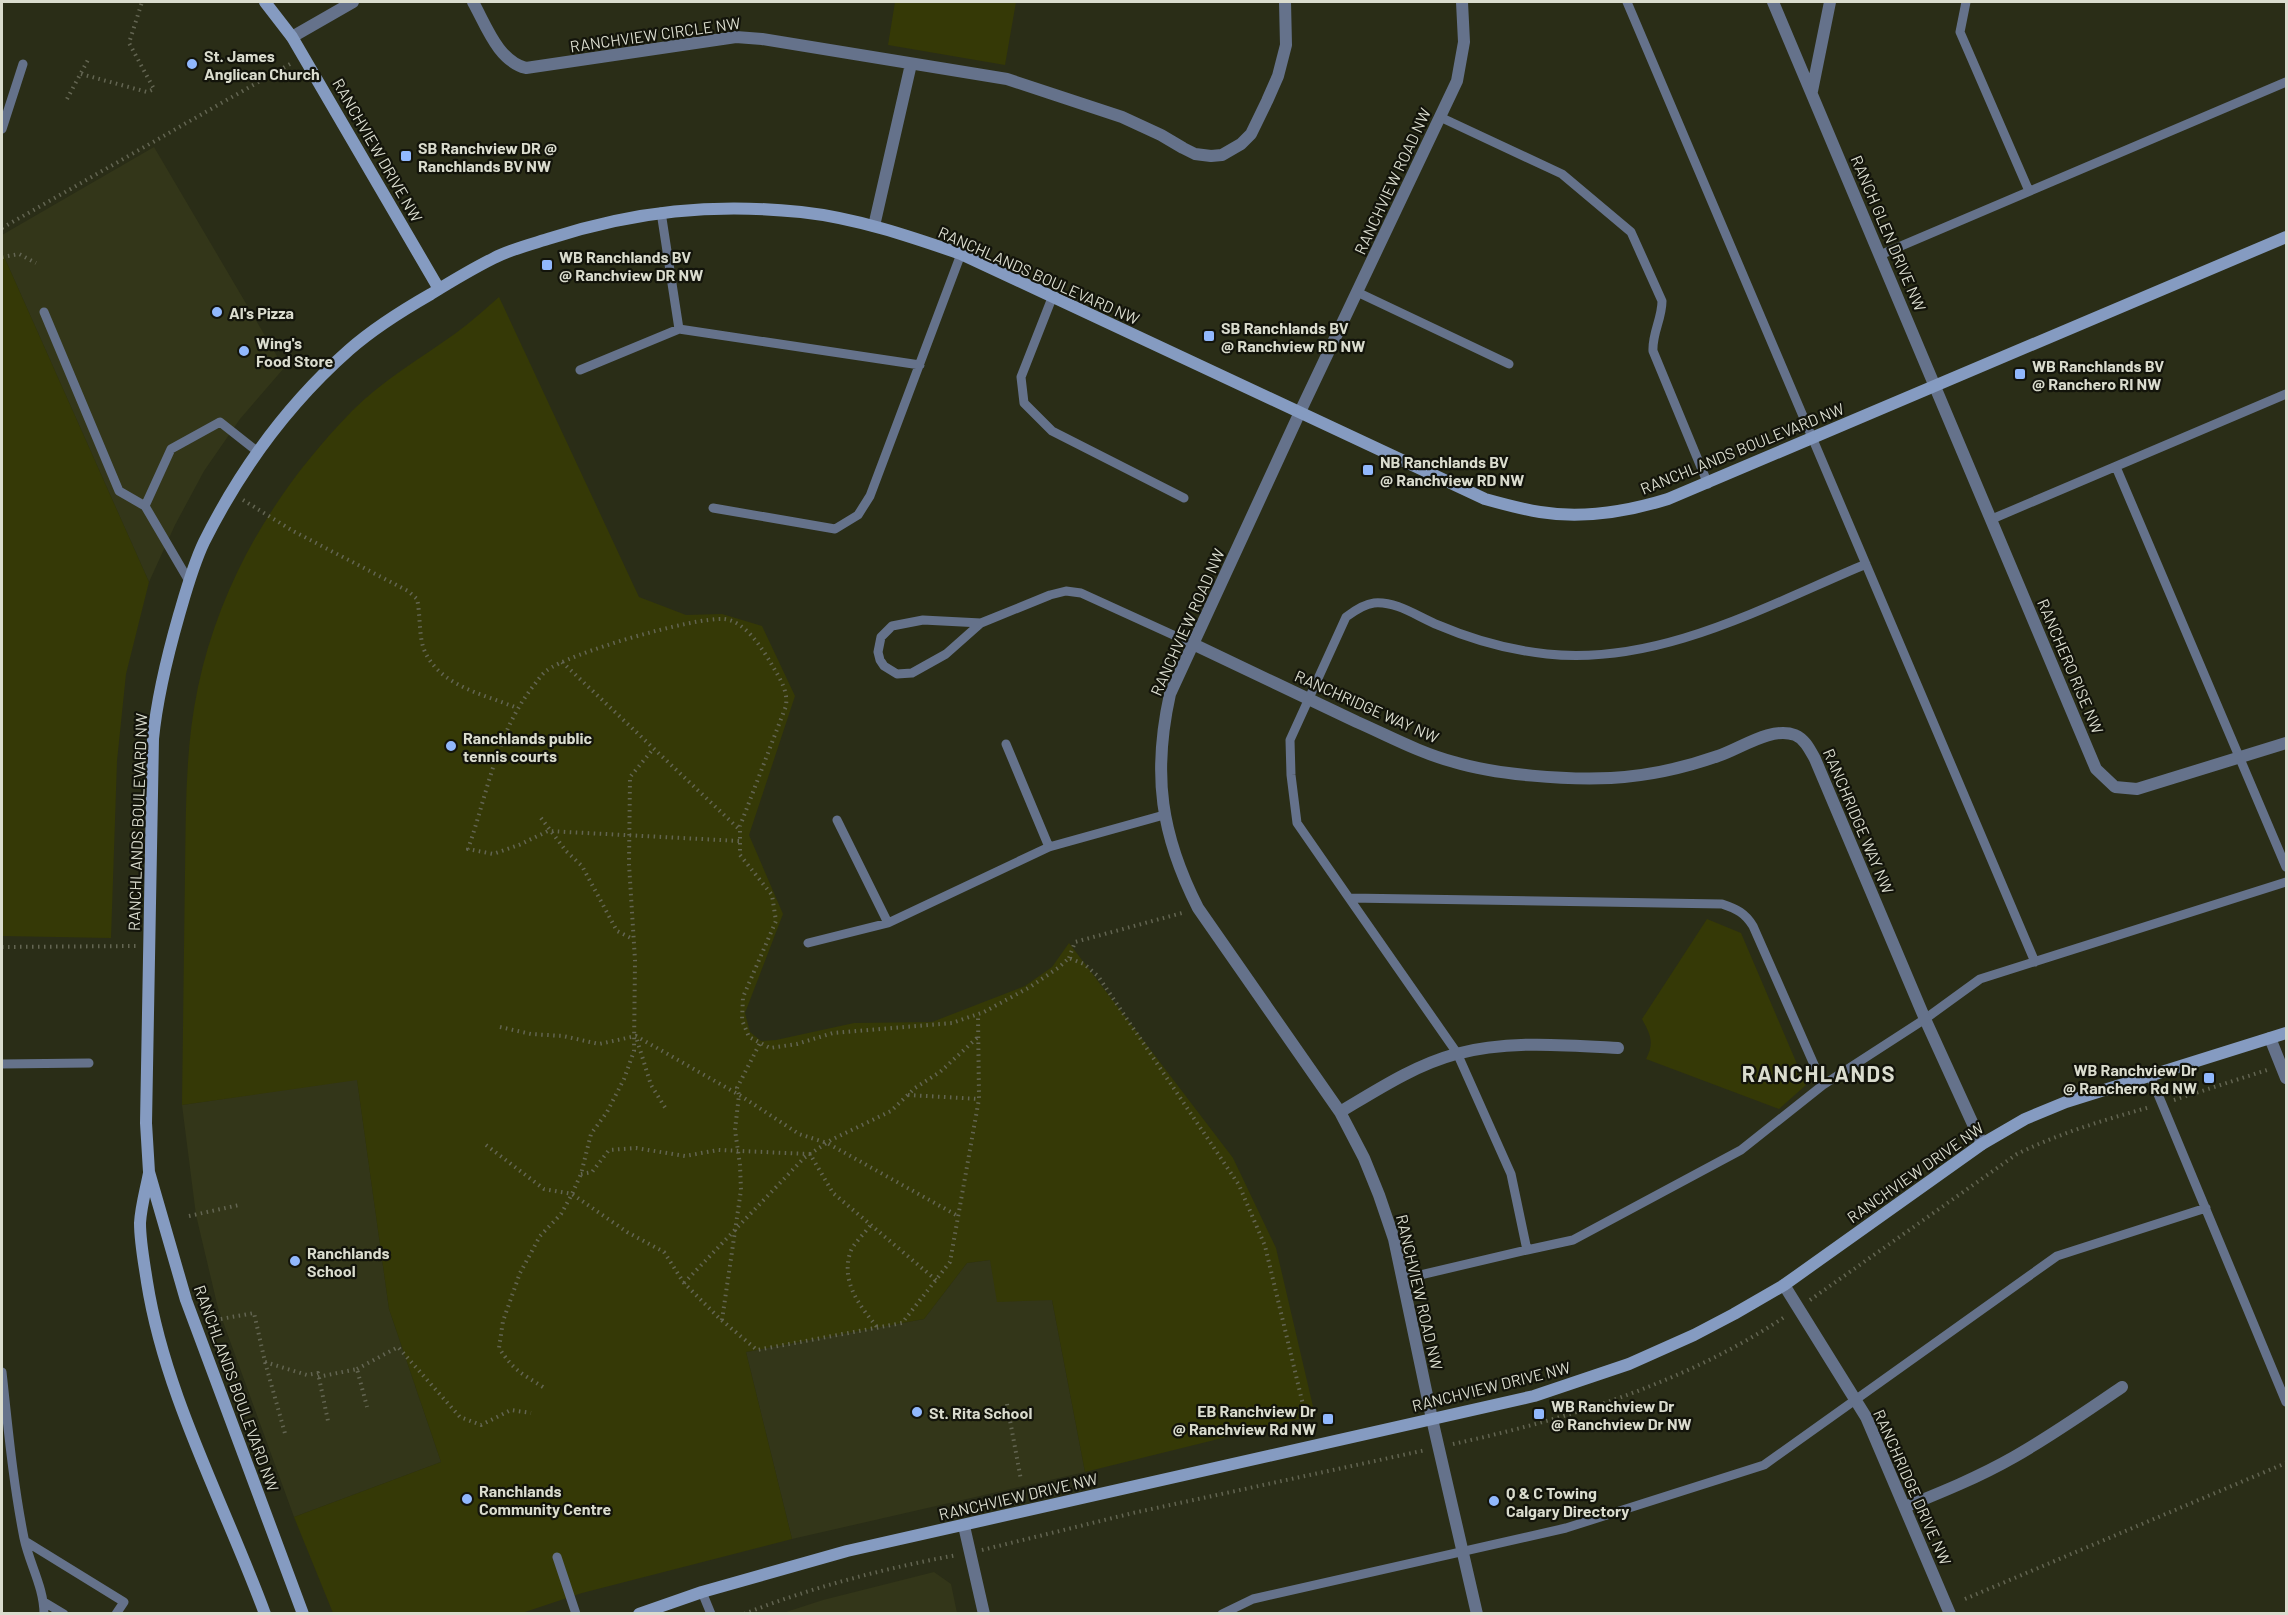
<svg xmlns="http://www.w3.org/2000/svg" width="2288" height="1615" viewBox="0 0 2288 1615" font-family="Barlow,sans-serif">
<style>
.built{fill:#333619}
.green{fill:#353906}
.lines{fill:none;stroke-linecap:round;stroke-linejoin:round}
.path{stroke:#636552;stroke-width:4;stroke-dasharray:1.5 4.5;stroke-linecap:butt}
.lane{stroke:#65728b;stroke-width:9}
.street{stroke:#65728b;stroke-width:12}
.secondary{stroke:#859bc1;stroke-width:12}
.poi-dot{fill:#91b8fd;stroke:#13140b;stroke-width:2}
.labels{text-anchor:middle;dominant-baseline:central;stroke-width:4.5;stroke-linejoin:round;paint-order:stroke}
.street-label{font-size:16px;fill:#dadcce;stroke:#13140b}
.poi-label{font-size:16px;font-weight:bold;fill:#dadcce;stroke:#13140b;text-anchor:start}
.district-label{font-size:22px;font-weight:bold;letter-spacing:1.5px;fill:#dadcce;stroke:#13140b}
</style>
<rect width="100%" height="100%" fill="#2a2d17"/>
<path class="built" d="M154,147L284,368L240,419L204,471L175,525L149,582L2,252V235Z
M357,1079L389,1309L441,1462L294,1517L218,1308L196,1215L182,1105Z
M1043,1253L1085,1472L792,1539L746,1352L924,1319L967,1263Z
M934,1572L951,1584L957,1613H783L823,1600Z"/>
<path class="green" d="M895,2H1016L1005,65L888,45Z
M2,252L149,582L126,674L117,761L111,938L2,936Z
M499,297L639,597L686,615L722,614L762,626L795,696L749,835L783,914L745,1013L750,1032L761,1041L776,1040L854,1023L932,1022L1025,986L1052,967L1069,943L1233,1158L1276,1248L1315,1415L1085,1472L1052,1300L997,1302L990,1260L967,1263L924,1319L746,1352L792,1539L582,1593L522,1613H333L294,1517L441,1462L389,1309L357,1080L182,1105C183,1027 184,950 185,872C186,810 185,748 198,687C221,580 276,489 352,411C383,380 421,358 456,333C471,322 485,309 499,297Z
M1707,919L1741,933L1806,1085L1779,1109L1646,1059C1655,1042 1650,1034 1642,1019Z"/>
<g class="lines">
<path class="path" d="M81,74L147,92L154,89L129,43L142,2
M67,99L89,58
M2,228L290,64
M2,257L19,254L36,263
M243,500L293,531L408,591L417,599C421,616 418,639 426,654C443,687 486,695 517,708
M562,662L739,829
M541,818L566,851L582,866L617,931L633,939
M739,841L548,831L519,845L493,854L468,849C487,795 496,735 531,689C536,683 540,676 546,671C569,653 693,617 724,619C745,621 762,648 772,665C780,679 788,690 786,706L740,826V855L772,895L776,921L743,997L742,1020L749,1037L770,1048L797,1044L833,1033L952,1023L984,1012L1030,987L1058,968L1069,958L1084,964L1098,976L1239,1185L1265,1246L1310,1434
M2,947L137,946
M1069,958L1075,942L1182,913
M500,1027L531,1034L563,1036L599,1044L636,1036L741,1096L799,1134L827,1143L958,1216
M637,1040L651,1085L666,1109
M908,1095L979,1099
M2174,1100L2267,1070
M486,1145L544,1189L572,1194L627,1232L664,1252L684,1283L719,1318L757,1350L902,1323L950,1262L979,1099L978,1014
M581,1174L592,1172L609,1150L636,1148L685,1156L718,1150L810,1154L833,1193L936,1280
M189,1216L239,1205
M870,1226C864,1234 853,1244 850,1253C841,1283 860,1306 877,1327
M684,1283L804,1158L831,1140L891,1111L915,1088L940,1072L978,1037
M1810,1300L2017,1154C2060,1133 2104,1120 2150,1107
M215,1320L254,1313L265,1362L286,1437
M722,1320L741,1190L740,1165L735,1130L739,1095L737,1088L760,1043
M265,1362L307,1375L318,1373L328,1421
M357,1369L398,1347L460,1417L481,1425L511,1410L531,1413
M318,1377L357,1369L367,1407
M543,1387C521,1373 514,1371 499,1348L503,1321L520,1273L540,1236L561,1214L572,1194L581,1174L591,1134L607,1112L624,1079L634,1051L635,960L629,864L630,777L654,748
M1007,1404L1021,1480
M1453,1444C1569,1419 1687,1382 1786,1316
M982,1550L1133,1513L1426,1450
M1965,1599L2286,1463
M744,1614C812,1587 886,1568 957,1555"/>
<path class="lane" d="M1627,2L2035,962
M1966,2L1960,32L2029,191
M1440,117L1562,174L1631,232L1662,301C1662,319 1652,333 1653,351L1708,484
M2,129L23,64
M661,212L679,329
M1880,255L2286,82
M1357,292L1509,364
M1052,298L1021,377L1024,403L1052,431L1184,498
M44,312L119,491L145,506
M580,370L679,329L920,365
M2116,467L2286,867
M713,508L835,529L858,515L870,496L961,254
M1992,519L2286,394
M189,581L145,506L171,449L220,422L258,452
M981,623L923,620L892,626L881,637L878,652L880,660L884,666L897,674L912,673L946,654L981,623L1050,595L1066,591L1081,593L1193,644
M1006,744L1049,847
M837,820L888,923
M1349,898L1297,823L1291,775L1290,740L1346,617C1354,611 1364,604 1374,603C1397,601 1418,617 1438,625C1473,640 1509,650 1547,654C1659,666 1766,606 1866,564
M808,943L888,923L1049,847L1164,815
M2,1064L89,1063
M2150,1075L2286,1402
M1823,1085L1753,926C1745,913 1737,909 1722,904L1349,898L1457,1053L1511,1174L1527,1250L1573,1240L1741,1150L1823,1085L1925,1019L1980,979L2286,882
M1403,1279L1527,1250
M2,1372C8,1427 13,1483 24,1538C29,1563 44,1587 44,1614
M25,1541L124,1602L116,1614
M557,1557L576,1614
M702,1592L711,1614
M44,1602L64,1614
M1222,1614L1253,1599L1566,1528L1764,1465L2057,1256L2206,1208"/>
<path class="street" d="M473,2C486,25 498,61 526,68L736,37L762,39L1007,79L1122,117L1161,135L1183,148L1195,154L1211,156L1222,155L1241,144L1251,134L1267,101L1278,76L1286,45L1285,2
M1462,2L1464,42L1457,81L1300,412L1170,694C1152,775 1161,835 1198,908L1340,1112L1364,1158L1379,1195L1394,1239L1432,1419L1477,1614
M1773,2L2096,769L2115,787L2137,789L2286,743
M292,37L353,2
M1812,91L1830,2
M874,226L911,64
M1193,644C1248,670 1302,696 1357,722C1389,736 1420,753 1454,762C1497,775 1566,780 1611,778C1646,776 1684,768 1718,756C1740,749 1771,726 1795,735C1805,739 1810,750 1815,759L1925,1019L1982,1144
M2270,1038L2286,1078
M1340,1112C1377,1090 1415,1065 1456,1054C1507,1040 1566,1045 1618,1048
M1784,1285L1866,1417L1950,1614
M1905,1507C1942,1492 1979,1477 2014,1457C2051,1436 2087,1411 2122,1387
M964,1526L984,1614"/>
<path class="secondary" d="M265,2L292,37L439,289
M149,1173C146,1189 141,1206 140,1223C140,1242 144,1262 147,1282C165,1396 225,1505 265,1614
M303,1614L186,1300L149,1172L146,1123L153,739C157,697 167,657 179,615C186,591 193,565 204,542C240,470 289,403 349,350C374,328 403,310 431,294C452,281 472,269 494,258C511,249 532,244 551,238C635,211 713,203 801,212C856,218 909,236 961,254L1485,499C1503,504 1521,509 1540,512C1583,519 1626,512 1668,499L2286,237
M639,1614L702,1592L847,1551L1534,1396L1629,1364L1694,1335L1734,1314L1784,1285L1982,1144L2025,1119L2066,1102L2286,1033"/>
</g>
<g class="poi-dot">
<circle cx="192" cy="64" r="6"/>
<rect x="400" y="150" width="12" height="12" rx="3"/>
<rect x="541" y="259" width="12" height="12" rx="3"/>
<circle cx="217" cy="312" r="6"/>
<rect x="1203" y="330" width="12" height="12" rx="3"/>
<circle cx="244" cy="351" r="6"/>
<rect x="2014" y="368" width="12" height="12" rx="3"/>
<rect x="1362" y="464" width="12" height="12" rx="3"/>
<circle cx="451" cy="746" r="6"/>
<rect x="2203" y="1072" width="12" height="12" rx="3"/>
<circle cx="295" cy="1261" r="6"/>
<circle cx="917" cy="1412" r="6"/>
<rect x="1533" y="1408" width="12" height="12" rx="3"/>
<rect x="1322" y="1413" width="12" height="12" rx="3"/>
<circle cx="467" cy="1499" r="6"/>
<circle cx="1494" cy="1501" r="6"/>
</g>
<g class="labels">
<g class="street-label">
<text transform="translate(655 34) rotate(-8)">RANCHVIEW CIRCLE NW</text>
<text transform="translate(378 150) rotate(60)">RANCHVIEW DRIVE NW</text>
<text transform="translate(1392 181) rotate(-65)">RANCHVIEW ROAD NW</text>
<text transform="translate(1889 233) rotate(67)">RANCH GLEN DRIVE NW</text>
<text transform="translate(1039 275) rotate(24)">RANCHLANDS BOULEVARD NW</text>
<text transform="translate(1742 448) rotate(-22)">RANCHLANDS BOULEVARD NW</text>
<text transform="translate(1187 622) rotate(-66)">RANCHVIEW ROAD NW</text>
<text transform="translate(2071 666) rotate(67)">RANCHERO RISE NW</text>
<text transform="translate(1367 706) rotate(24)">RANCHRIDGE WAY NW</text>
<text transform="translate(1859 821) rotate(67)">RANCHRIDGE WAY NW</text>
<text transform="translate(137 822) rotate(-88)">RANCHLANDS BOULEVARD NW</text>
<text transform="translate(1915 1172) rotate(-35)">RANCHVIEW DRIVE NW</text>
<text transform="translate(1420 1292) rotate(77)">RANCHVIEW ROAD NW</text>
<text transform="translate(1491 1386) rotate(-14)">RANCHVIEW DRIVE NW</text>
<text transform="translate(237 1388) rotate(70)">RANCHLANDS BOULEVARD NW</text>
<text transform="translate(1913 1487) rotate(66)">RANCHRIDGE DRIVE NW</text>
<text transform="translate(1018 1496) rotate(-13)">RANCHVIEW DRIVE NW</text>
</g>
<g class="poi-label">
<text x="204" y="55">St. James<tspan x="204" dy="18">Anglican Church</tspan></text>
<text x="418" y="147">SB Ranchview DR @<tspan x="418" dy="18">Ranchlands BV NW</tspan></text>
<text x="559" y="256">WB Ranchlands BV<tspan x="559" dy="18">@ Ranchview DR NW</tspan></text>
<text x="229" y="312">Al's Pizza</text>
<text x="1221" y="327">SB Ranchlands BV<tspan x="1221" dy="18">@ Ranchview RD NW</tspan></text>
<text x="256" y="342">Wing's<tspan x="256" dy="18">Food Store</tspan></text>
<text x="2032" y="365">WB Ranchlands BV<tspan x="2032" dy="18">@ Ranchero RI NW</tspan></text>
<text x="1380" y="461">NB Ranchlands BV<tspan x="1380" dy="18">@ Ranchview RD NW</tspan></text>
<text x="463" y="737">Ranchlands public<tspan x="463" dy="18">tennis courts</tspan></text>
<text x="2197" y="1069" text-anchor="end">WB Ranchview Dr<tspan x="2197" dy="18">@ Ranchero Rd NW</tspan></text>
<text x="307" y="1252">Ranchlands<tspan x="307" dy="18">School</tspan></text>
<text x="1551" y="1405">WB Ranchview Dr<tspan x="1551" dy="18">@ Ranchview Dr NW</tspan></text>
<text x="1316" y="1410" text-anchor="end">EB Ranchview Dr<tspan x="1316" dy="18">@ Ranchview Rd NW</tspan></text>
<text x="929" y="1412">St. Rita School</text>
<text x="479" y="1490">Ranchlands<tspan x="479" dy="18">Community Centre</tspan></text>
<text x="1506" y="1492">Q &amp; C Towing<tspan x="1506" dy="18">Calgary Directory</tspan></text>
</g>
<g class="district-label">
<text x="1819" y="1073">RANCHLANDS</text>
</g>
</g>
<rect width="2288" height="1615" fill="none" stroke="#dadcce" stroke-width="6"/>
</svg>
